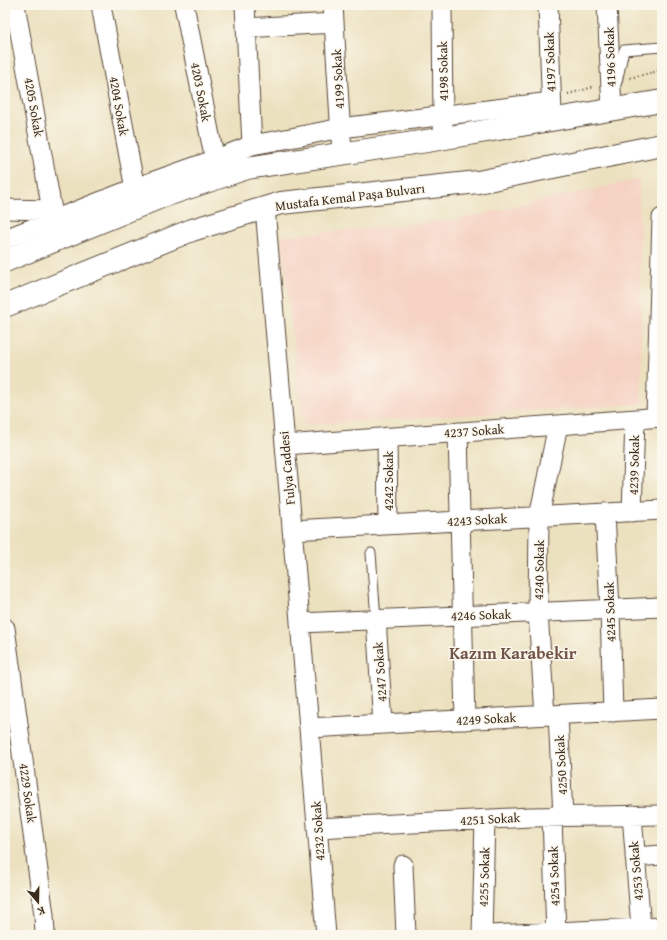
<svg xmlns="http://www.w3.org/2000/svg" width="667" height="940" viewBox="0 0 667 940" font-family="'Gentium Book Plus',serif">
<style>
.built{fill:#f5d2c2}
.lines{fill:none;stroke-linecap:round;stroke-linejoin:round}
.lane-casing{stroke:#564536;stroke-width:11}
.street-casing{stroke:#564536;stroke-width:21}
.secondary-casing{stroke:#564536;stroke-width:24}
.path{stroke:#564536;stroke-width:2.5;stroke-dasharray:1 3;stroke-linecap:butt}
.lane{stroke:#fff;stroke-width:9}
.street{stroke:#fff;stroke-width:19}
.secondary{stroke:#fff;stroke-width:22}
.labels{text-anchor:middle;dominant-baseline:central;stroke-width:3;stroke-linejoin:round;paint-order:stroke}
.street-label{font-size:13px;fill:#3b2a1e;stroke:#fbf7ec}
.district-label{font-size:17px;font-weight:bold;fill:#725348;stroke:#fbf7ec}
</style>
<rect width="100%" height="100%" fill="#fbf7ec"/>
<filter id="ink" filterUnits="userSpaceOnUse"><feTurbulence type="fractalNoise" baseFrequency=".025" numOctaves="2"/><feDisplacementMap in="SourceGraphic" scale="8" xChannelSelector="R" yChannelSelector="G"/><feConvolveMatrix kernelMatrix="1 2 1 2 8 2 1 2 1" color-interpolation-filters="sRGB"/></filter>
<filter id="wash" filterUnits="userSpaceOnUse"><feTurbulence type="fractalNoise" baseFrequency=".012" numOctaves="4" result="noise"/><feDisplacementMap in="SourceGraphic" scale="16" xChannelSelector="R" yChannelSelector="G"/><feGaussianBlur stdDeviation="0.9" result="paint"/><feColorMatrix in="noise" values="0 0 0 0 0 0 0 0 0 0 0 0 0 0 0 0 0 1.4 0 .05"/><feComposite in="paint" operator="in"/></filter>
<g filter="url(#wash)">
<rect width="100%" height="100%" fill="#ece1bf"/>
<path class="built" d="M639,179L642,404L303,425L281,236L454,220Z"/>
</g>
<g filter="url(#ink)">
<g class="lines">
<defs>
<path id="lane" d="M617,82L624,50L662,47
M371,553L376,619"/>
<path id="street" d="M15,5L52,210
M101,5L137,200
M184,5L217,171
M245,5L252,145
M333,5L342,153
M442,5L443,126
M548,5L552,114
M607,5L612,110
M246,28L334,23
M265,208L309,728L326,935
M5,209L52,210L57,220
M5,239L135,188L214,160L252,145L301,136L341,128L551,102
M656,417L662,218
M458,432L465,720
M387,437L388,524
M285,445L558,425L662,417
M632,512L635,419
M605,513L610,610L613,712
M292,530L662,510
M376,619L383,724
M300,623L662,607
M5,628L44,915L45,935
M545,715L538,613L539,517L558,425
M558,715L563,816
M309,728L662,709
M632,815L641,928
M552,816L556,935
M317,828L530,817L662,815
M635,857L662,855
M403,865L406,935
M482,935L485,819
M490,935L662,927"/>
<path id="secondary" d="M5,261L161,197L247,168L427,141L662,101
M5,306L192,230L281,203L478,182L662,145"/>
</defs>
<use href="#lane" class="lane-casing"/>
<use href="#street" class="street-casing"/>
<use href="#secondary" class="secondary-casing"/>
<path class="path" d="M630,78L662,70
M568,94L594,87"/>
<use href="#lane" class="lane"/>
<use href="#street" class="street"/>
<use href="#secondary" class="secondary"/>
</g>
</g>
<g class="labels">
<g class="street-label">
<text transform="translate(610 57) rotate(-92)">4196 Sokak</text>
<text transform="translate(550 62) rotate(-92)">4197 Sokak</text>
<text transform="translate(443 71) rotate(-91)">4198 Sokak</text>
<text transform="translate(338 79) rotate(-93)">4199 Sokak</text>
<text transform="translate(201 92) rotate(79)">4203 Sokak</text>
<text transform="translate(119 106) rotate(80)">4204 Sokak</text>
<text transform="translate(34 107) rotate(80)">4205 Sokak</text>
<text transform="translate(350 197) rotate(-7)">Mustafa Kemal Paşa Bulvarı</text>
<text transform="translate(474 431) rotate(-4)">4237 Sokak</text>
<text transform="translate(634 465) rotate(-89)">4239 Sokak</text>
<text transform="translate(287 468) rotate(-95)">Fulya Caddesi</text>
<text transform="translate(388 481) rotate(-90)">4242 Sokak</text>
<text transform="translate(477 520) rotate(-3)">4243 Sokak</text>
<text transform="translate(539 570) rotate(-89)">4240 Sokak</text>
<text transform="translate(610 612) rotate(-92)">4245 Sokak</text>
<text transform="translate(481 615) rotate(-2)">4246 Sokak</text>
<text transform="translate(380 672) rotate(-94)">4247 Sokak</text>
<text transform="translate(486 719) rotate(-3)">4249 Sokak</text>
<text transform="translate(561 765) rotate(-93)">4250 Sokak</text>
<text transform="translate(28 793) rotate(82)">4229 Sokak</text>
<text transform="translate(490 819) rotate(-3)">4251 Sokak</text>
<text transform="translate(318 831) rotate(-94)">4232 Sokak</text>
<text transform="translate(636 871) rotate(-95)">4253 Sokak</text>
<text transform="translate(554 876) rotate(-92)">4254 Sokak</text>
<text transform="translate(484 877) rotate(-88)">4255 Sokak</text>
</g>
<g class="district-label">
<text x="513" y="652">Kazım Karabekir</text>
</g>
</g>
<rect width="667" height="940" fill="none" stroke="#fbf7ec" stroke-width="20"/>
<g transform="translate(38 902) rotate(160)" stroke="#fbf7ec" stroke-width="3" paint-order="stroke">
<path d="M0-3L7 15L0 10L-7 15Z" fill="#3b2a1e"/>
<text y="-6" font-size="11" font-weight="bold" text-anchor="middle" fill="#3b2a1e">K</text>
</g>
</svg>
